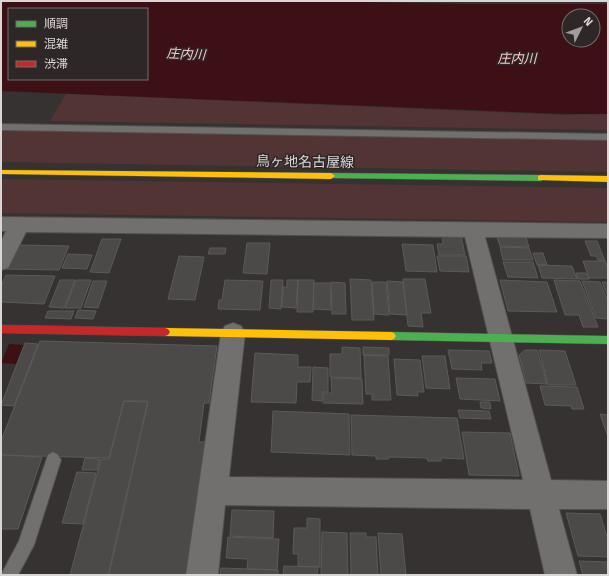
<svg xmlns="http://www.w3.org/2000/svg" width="609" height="576" viewBox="0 0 609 576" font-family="'Fira Sans','Noto Sans JP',sans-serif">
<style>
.green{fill:#533434}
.water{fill:#3c1015;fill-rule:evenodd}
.building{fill:#4c4949;stroke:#5c5959}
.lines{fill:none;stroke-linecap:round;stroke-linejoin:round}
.lane-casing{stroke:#544f4f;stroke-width:2}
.street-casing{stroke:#544f4f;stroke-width:2}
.fast-casing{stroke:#544f4f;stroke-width:1}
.slow-casing{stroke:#544f4f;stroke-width:1}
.jam-casing{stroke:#544f4f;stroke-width:1}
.lane{fill:#726f6f;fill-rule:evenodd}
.street{fill:#726f6f;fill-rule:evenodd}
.fast{fill:#4caf50;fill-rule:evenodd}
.slow{fill:#ffc107;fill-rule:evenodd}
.jam{fill:#c62828;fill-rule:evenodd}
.labels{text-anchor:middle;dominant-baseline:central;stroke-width:3;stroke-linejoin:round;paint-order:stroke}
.far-water-label{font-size:13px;font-style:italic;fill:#fdc7c7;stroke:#2e2727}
.street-label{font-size:14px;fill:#dbd6d6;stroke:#2e2727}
</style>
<rect width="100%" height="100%" fill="#373232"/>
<path class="green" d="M66,94L564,115L608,114V130L50,121Z
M1,130L608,139V172L1,162Z
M1,179L608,188V222L1,213Z"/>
<path class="water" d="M1,1H309L469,4H608V114H564L1,91ZM9,9H147V79H9ZM569,16H593V40H569Z
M9,344L24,345L16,364L1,363Z"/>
<path class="building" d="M496,234H525L529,247L500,246Z
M442,235H461L465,255H439L437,244H443Z
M102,239H121L109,273L90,272Z
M585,241H597L605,261L598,260L596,256H591Z
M247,243H270L267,274L243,273Z
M402,244L433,245L437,272L406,271Z
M17,245L69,246L59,270L5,269Z
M500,247L529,248L533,260H503Z
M210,248H226L225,254H208Z
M533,253H543L547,265H537Z
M68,254L92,255L87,269L62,268Z
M179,256L204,257L195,300L168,299Z
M437,256H466L469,272L440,271Z
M583,261H605L608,268V278H589Z
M503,262H533L538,278L508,277Z
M538,265L572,266L577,279L542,278Z
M576,273H586L589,279H578Z
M6,275L55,276L44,304L1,302V286Z
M350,279L371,280L374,320H352Z
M403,279H425L431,313H421L423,327L408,326Z
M60,280H75L64,308L49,307Z
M76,280H91L81,308H65Z
M225,280L263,281L260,310L218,309L219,300H222Z
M271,280H283L281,309L269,308Z
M287,280H298L296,308L282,307L283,287H287Z
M298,280H314L313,312H297Z
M500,280L547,282L557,312L508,311Z
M554,280L580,281L598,327H583L579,315H565Z
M93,281H107L98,308L84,307Z
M387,281L403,282L407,315L390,314Z
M582,281L600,282L608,301V319L596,318Z
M331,282L345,283L346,314H332Z
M372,282H386L389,315L374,314Z
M602,282H608V296Z
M314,283H330L331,310L313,309Z
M78,310L96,311L93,319L75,318Z
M48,311H74L71,319L45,318Z
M40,341L217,346L209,403H204L199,442H206L186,575H109L148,401H124L109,458L1,455V441Z
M25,343L38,344L14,406L1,405Z
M342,347L360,348L361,378L330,377V354H342Z
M363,347L389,348V355H363Z
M448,350L489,351L492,363H481L482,370L452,369Z
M525,350H537L547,384L526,383L519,355Z
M539,350L565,351L576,385H548Z
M255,353L298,355V367H311L310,382H297L296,403L251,402Z
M364,355L388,356L391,400H372V394H366Z
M422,356H445L450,389L426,388Z
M394,359L420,360L424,392H417L418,396L397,395Z
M313,367L328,368V392H322V401L312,400Z
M331,378L362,379L363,404L323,403V393H332Z
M456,378L495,379L500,401L460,399Z
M540,386L577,387L584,409H572L571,406L545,405Z
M124,401L148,402L108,575H70L101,459H109Z
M480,402H490L491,409L481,408Z
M458,410L489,411L491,419L460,418Z
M273,411L349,414L350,455L271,452Z
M600,414L608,415V437Z
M351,415L457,418L464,459L441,458V461H428L427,458L389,457V459H376V456L352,455Z
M462,432L510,433L519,476L469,475Z
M1,455L42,457L18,529H1Z
M85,458L100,459L97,470H82Z
M77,472L96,473L83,524L62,523Z
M232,510L274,511L273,538L230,536Z
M566,513L600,514L608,540V557L578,556Z
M307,518L320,519V567L298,566V554H293L294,528H307Z
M322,532L347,533L348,575H321Z
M350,533H366V537H376L378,575H351Z
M378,533L402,534L406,575H381Z
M228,537L279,539L277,570L247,569L248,559L226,558Z
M579,561L608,562V575H583Z
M284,566L318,567L317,575H283Z
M221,568L278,570V575H220Z"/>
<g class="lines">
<defs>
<path id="lane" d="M1,124L608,134V140L1,130Z
M53,452L58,455L61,460L34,545L18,575H1L19,541L48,455Z"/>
<path id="street" d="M1,217L608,224V238L485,237L551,480L608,481V509H559L577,575H545L530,509L225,505L218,575H186L221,333L225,326L233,323L241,326L245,333L229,477L523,480L465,237L26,232L8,268L1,270V242L6,231H1Z"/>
<path id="fast" d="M331,173L541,175L545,178L541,181L328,178L327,176Z
M391,332L608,336V344L391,340L388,339L386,336L388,333Z"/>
<path id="slow" d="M1,170L331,173L335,176L331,179L1,174Z
M541,175L608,176V182L538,180V176Z
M165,328L391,332L394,333L396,336L394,339L391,340L165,336L162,335L160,332L162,329Z"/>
<path id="jam" d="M1,325L165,328L168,329L170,332L168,335L165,336L1,333Z"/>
</defs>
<use href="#lane" class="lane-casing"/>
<use href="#street" class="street-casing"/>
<use href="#fast" class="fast-casing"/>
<use href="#slow" class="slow-casing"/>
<use href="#jam" class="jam-casing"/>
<use href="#lane" class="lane"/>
<use href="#street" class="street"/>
<use href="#fast" class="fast"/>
<use href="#slow" class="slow"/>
<use href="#jam" class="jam"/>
</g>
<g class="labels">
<g class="far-water-label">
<text transform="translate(186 54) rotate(3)">庄内川</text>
<text x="517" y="58">庄内川</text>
</g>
<g class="street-label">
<text transform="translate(305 162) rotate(1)">鳥ヶ地名古屋線</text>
</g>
</g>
<rect width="609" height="576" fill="none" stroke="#dbd6d6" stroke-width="4"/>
<rect x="8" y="8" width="140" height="72" fill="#2e2727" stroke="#736d6d"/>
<rect x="16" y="21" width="20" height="6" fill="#4caf50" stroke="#736d6d"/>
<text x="44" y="28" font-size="12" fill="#dbd6d6">順調</text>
<rect x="16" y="41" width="20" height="6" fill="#ffc107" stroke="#736d6d"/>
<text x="44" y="48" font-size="12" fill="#dbd6d6">混雑</text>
<rect x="16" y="61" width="20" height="6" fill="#c62828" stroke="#736d6d"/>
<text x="44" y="68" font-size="12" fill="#dbd6d6">渋滞</text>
<g transform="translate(581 28) rotate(48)"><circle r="19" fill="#2e2727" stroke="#736d6d"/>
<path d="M0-3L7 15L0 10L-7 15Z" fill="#a29d9d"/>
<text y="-6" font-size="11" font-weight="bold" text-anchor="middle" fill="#dbd6d6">N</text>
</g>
</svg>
